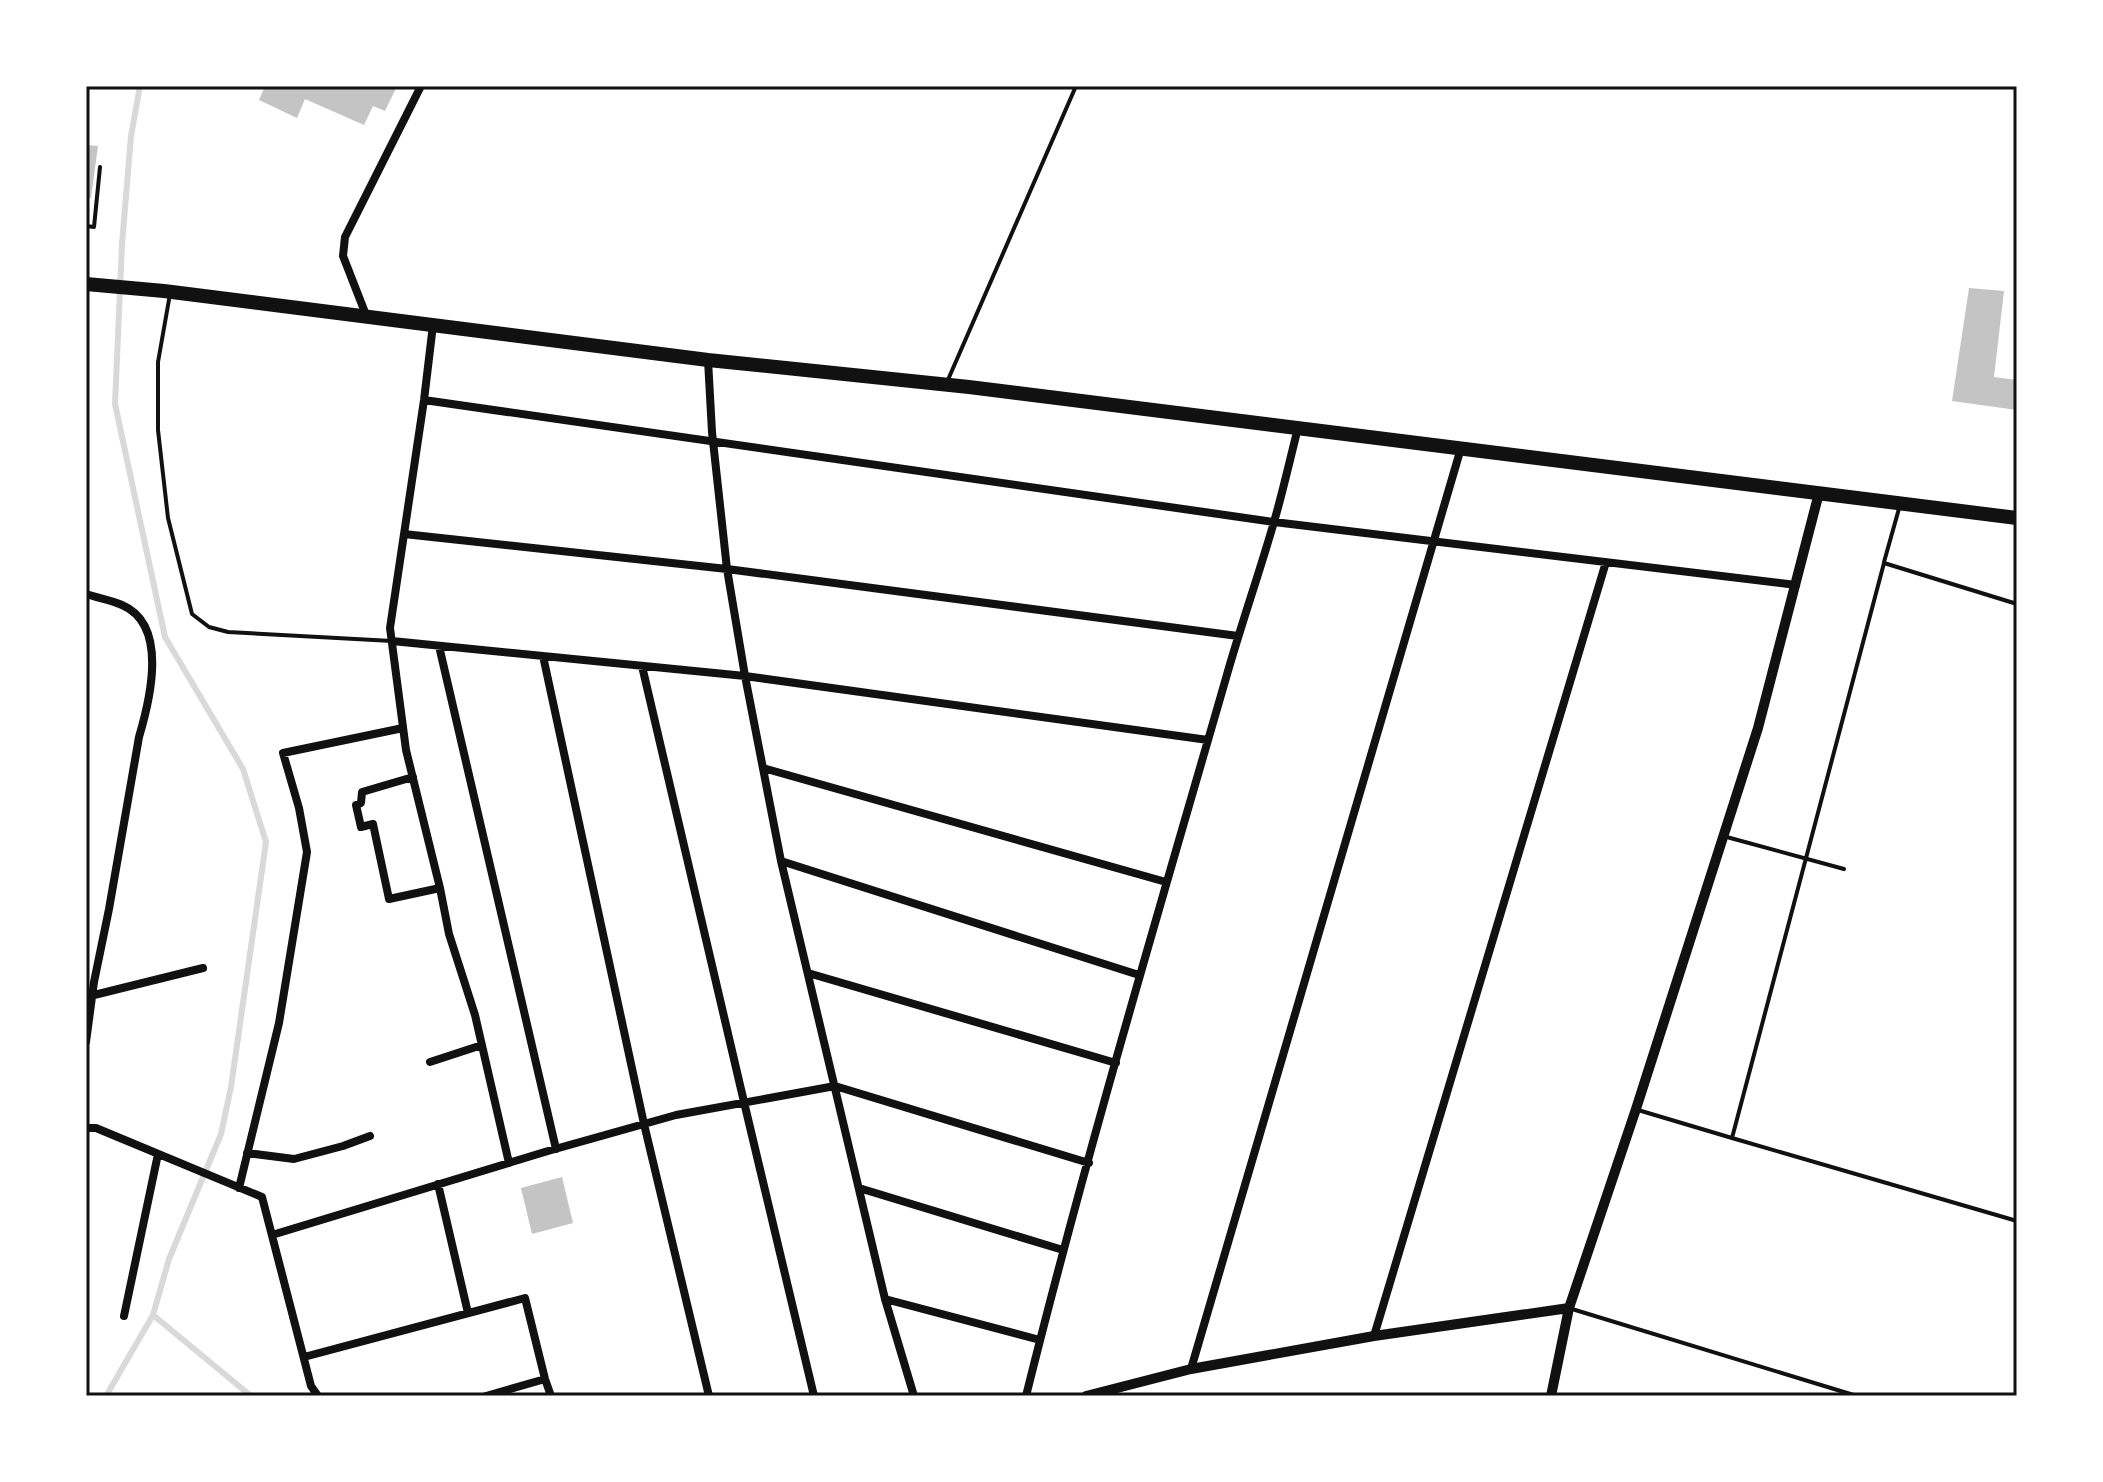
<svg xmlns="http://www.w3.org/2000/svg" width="2103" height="1482" viewBox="0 0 2103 1482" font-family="'Fira Sans Condensed',sans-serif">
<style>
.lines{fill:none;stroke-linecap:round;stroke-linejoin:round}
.stream{stroke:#d9d9d9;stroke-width:6}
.building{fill:#c4c4c4}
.service{stroke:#111;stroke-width:4}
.minor{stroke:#111;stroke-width:8}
.tertiary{stroke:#111;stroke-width:10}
.primary{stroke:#111;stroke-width:14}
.neatline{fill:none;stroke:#111;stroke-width:3}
</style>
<rect width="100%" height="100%" fill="#fff"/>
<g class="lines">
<path class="stream" d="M153,1315L251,1396
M106,1396L153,1315L169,1259L221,1134L231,1087L266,842L243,769L165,637L115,404L122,244L131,136L140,86"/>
</g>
<path class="building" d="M265,86H397L385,111L373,106L364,125L305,99L297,118L259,100Z
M86,145L98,146L91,198H86Z
M1969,288L2004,291L1994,377L2017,380V410L1952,401Z
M562,1177L573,1223L532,1234L521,1188Z"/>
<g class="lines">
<path class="service" d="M86,226L94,227L100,167
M170,294L158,362V430L168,518L192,614L209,627L228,632L392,641
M947,382L1076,86
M1884,562L1900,505
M2017,604L1884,563L1732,1138L2017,1221
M1723,836L1844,869
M1638,1110L1732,1138
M1572,1309L1857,1396"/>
<path class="minor" d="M366,315L343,256L345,237L421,86
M433,325L424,400L390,628L406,750L440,888L449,934L475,1015L509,1163
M708,360L712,432L727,569L745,676L781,861L885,1299L914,1396
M424,400L1274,522L1796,585
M404,534L727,569L1238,636
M86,594C98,598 111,600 122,605C169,625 150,700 139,737L109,909L94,982L86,1042
M392,641L745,676L1208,740
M439,646L556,1149
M543,656L644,1124L709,1396
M642,666L744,1102L814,1396
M763,768L1166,882
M413,777L362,792L361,803L356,805L361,827L373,824L389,899L440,888
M781,861L1139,975
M808,973L1116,1063
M86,997L203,968
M430,1062L482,1045
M86,1128H96L262,1197L311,1386L318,1396
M247,1153L294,1159L343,1146L370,1136
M438,1184L468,1313
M239,1188L279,1023L307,852L299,808L283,753L403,728
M859,1188L1063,1250
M272,1235L548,1151L676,1115L835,1086L1089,1163
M885,1299L1040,1340
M124,1316L158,1154
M1374,1336L1606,562
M304,1357L525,1298L545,1379L551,1396
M1191,1369L1461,448
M486,1396L545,1379
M1026,1396C1086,1155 1157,917 1226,678C1241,625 1259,574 1274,522C1283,491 1290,459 1298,428"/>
<path class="tertiary" d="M1086,1396L1191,1369L1374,1336L1569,1308
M1551,1396L1569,1308L1636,1109L1758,728L1819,493"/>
<path class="primary" d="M86,284L164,291L708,360L969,387L2017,518"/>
</g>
<rect width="2103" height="1482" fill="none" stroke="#ffffff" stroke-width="176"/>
<rect x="88" y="88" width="1927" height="1306" class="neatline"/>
</svg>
